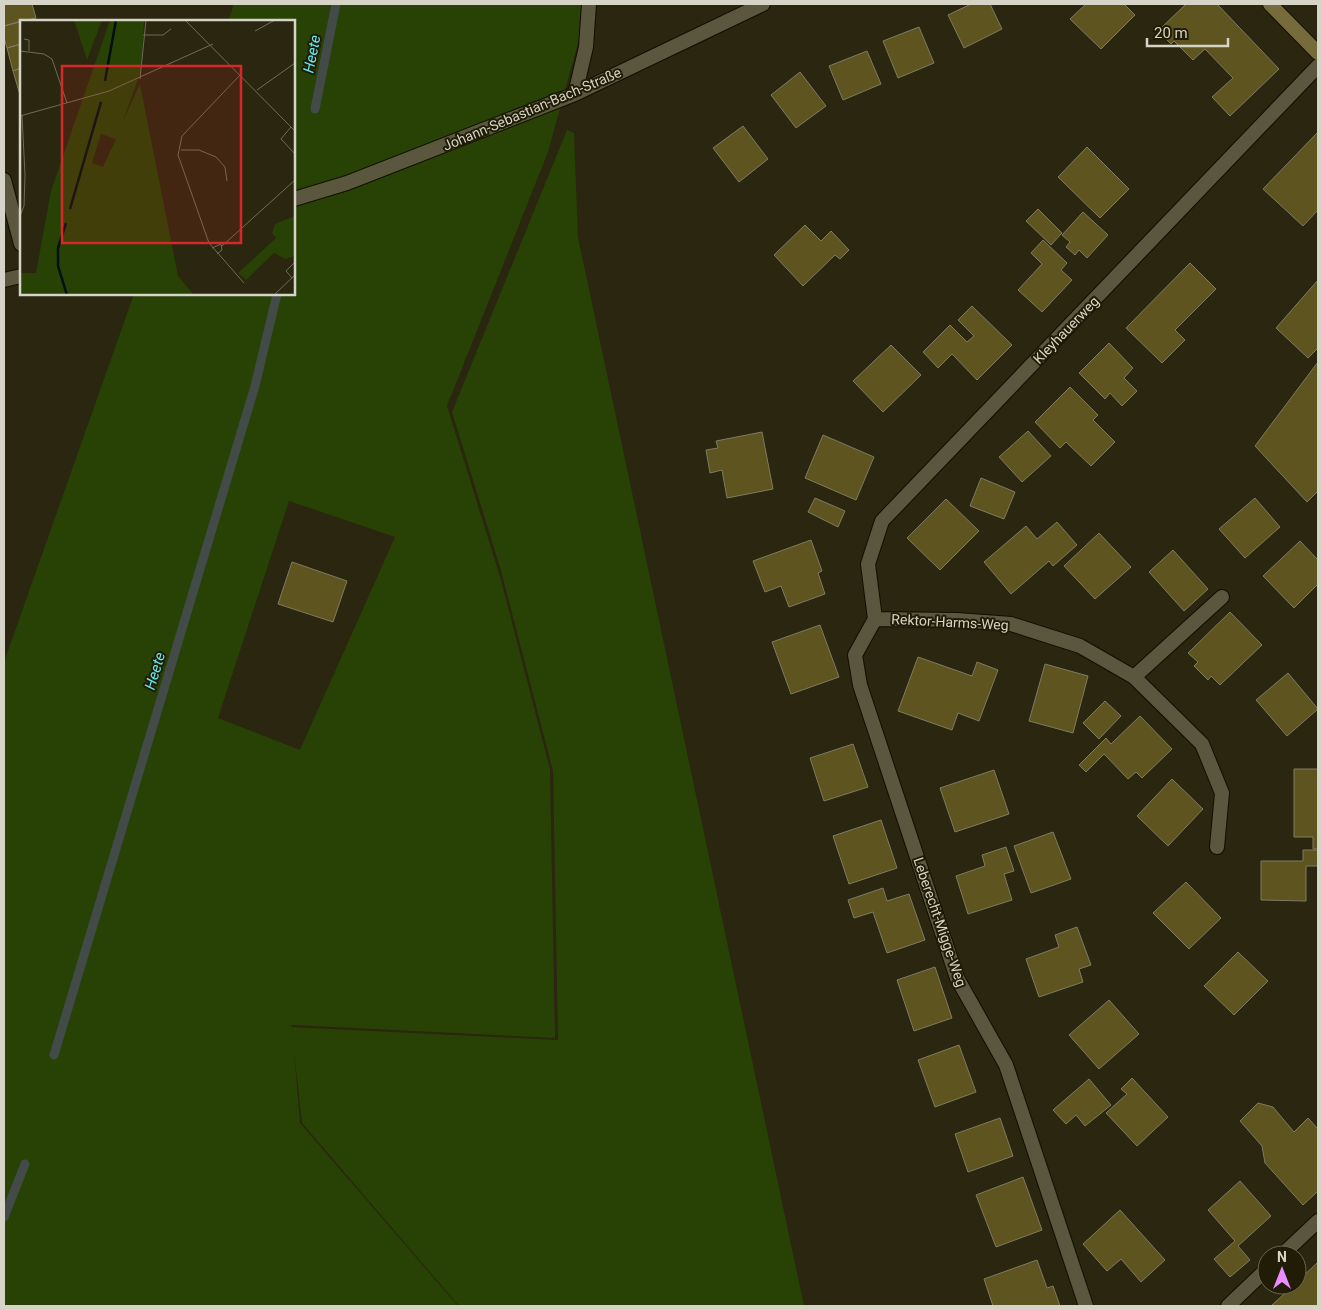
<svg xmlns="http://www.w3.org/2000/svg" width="1322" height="1310" viewBox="0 0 1322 1310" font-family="Roboto,sans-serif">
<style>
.green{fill:#274204;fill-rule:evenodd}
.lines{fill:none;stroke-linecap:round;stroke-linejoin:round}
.stream{stroke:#424b48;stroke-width:9}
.building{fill:#5d5420;stroke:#807b61}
.minor-casing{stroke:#120e00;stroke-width:16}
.secondary-casing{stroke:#120e00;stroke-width:16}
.minor{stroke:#5b563e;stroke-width:14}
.secondary{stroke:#776b3b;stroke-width:14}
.labels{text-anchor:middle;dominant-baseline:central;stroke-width:4;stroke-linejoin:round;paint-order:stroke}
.street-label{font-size:14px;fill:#d6d4c6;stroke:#201c05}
.water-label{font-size:15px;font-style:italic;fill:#60eaf6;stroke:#201c05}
.inset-river{fill:none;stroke:#021012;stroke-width:2.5}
.inset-road{fill:none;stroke:#6f6c58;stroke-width:1}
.view{fill:#d62828;fill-opacity:0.15;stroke:#d62828;stroke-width:2.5}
.inset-edge{fill:none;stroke:#d6d4c6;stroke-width:2.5}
</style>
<rect width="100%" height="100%" fill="#2a260f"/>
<path class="green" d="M234,4H581L580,36L548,152L447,406L501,580L550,769L555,1038L292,1025L291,1027L558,1040L553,771L500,567L452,412L567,130L574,133L578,237L804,1306H459L302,1123L294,1051L300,1123L458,1306H4V662L134,294H294V21H228ZM289,501L395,537L300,750L218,718Z"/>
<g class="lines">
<path class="stream" d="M315,109L336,4
M54,1055L255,386L277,294
M4,1217L25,1164"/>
</g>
<path class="building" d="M4,4H32L36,18L4,26Z
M971,4H990L1002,29L964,48L948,15Z
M1086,4H1124L1135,15L1101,49L1070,19Z
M1186,4H1217L1279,69L1230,116L1212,97L1233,78L1205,49L1193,60L1174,41L1171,44L1158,31Z
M21,21V44L7,48L4,38V26Z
M919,27L934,63L898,78L883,41Z
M21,44V68L13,71L7,48Z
M867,51L881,84L843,100L829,66Z
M21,68V94L20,95L13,71Z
M800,72L826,106L796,128L771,95Z
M743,126L768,159L739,182L713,148Z
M1318,132V210L1303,226L1263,189Z
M1087,147L1129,189L1100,218L1058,177Z
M1038,209L1062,233L1051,245L1026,221Z
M1083,212L1108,235L1087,258L1079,250L1075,255L1066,247L1070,242L1062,235Z
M805,225L821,241L831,231L849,250L840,259L835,255L803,286L774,255Z
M1043,240L1067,263L1061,270L1072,280L1042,312L1018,290L1042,264L1031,253Z
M1190,263L1216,289L1175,330L1185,340L1162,363L1126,328Z
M1318,280V348L1308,358L1276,328Z
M972,306L1012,345L977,380L952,354L938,368L923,352L950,325L967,342L974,336L958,320Z
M1109,343L1133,368L1124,378L1137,391L1122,406L1110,393L1105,399L1079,373Z
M891,345L921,375L883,412L853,381Z
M1318,362V491L1307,502L1255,446Z
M1070,387L1098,415L1093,420L1115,442L1091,466L1066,442L1060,448L1035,422Z
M1028,431L1051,456L1022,482L999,457Z
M762,432L773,489L727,498L722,470L710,473L706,450L718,448L716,441Z
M823,435L874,457L856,500L805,478Z
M981,478L1015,492L1004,519L970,506Z
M815,498L845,511L838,527L808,512Z
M1255,498L1280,527L1245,558L1219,529Z
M946,499L979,531L940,570L907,538Z
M1057,522L1077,545L1053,566L1049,561L1011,594L984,562L1026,526L1037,539Z
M1099,533L1131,567L1095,599L1064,566Z
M811,540L822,571L818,573L825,594L789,607L781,586L765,592L753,561Z
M1300,541L1318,560V584L1294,608L1263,576Z
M1173,550L1208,589L1184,611L1149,572Z
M292,562L347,581L333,622L278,604Z
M1230,612L1262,645L1220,685L1211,676L1208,680L1194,666L1198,662L1188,653Z
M820,625L839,677L791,694L772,642Z
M918,657L972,676L977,662L998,670L979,721L958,713L952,730L898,711Z
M1045,664L1088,676L1073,733L1029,721Z
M1288,673L1318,709L1287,736L1256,700Z
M1105,701L1121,716L1099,739L1083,723Z
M1140,716L1172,749L1142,778L1136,772L1128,779L1104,754L1086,772L1079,765L1106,738L1111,744Z
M853,744L868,787L824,801L810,758Z
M1294,769H1318V849H1313V837H1294Z
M994,770L1009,814L955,832L940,788Z
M1172,779L1203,809L1168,846L1137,816Z
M881,820L897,868L849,884L833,836Z
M1053,832L1071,879L1031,893L1014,846Z
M1006,847L1014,871L1004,874L1012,900L968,914L956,876L985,866L982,855Z
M1303,850H1318V866H1306V901L1261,900V861H1303Z
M1186,882L1221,918L1189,949L1153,913Z
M883,888L887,901L909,894L925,940L887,953L873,912L854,918L848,900Z
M1077,927L1091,965L1079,969L1083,982L1039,997L1026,959L1059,947L1055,935Z
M1238,952L1268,981L1234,1015L1204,986Z
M935,967L952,1018L914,1031L897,980Z
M1109,1000L1139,1034L1099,1069L1069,1035Z
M959,1045L976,1092L935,1107L918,1060Z
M1132,1078L1168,1117L1137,1146L1106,1113L1127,1094L1121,1089Z
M1089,1079L1111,1105L1085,1126L1076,1115L1066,1124L1053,1110Z
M1258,1103L1273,1107L1294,1132L1308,1118L1318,1129V1191L1303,1205L1265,1163L1262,1146L1240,1121Z
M1000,1118L1013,1156L968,1172L955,1134Z
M1023,1177L1042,1230L996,1247L976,1195Z
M1240,1181L1271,1216L1238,1246L1250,1260L1230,1277L1214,1259L1235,1241L1208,1210Z
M1120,1210L1165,1260L1141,1282L1121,1259L1107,1271L1083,1244Z
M1037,1260L1047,1288L1053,1286L1060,1306H993L984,1279Z
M1318,1262V1306H1273L1272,1305L1294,1285H1297V1282Z"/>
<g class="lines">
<defs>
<path id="minor" d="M575,94L586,47L589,4
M4,180L21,244
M294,199L347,183L575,94L763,4
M4,280L21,276
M875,619L855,655L860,685L957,978L1006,1065L1086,1306
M875,619L868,564L882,521L1318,66
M875,619L957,620L1011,624L1080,646L1134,677L1202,744L1222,793L1217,847
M1134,677L1222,597
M1282,1255L1318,1221
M1228,1306L1267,1269"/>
<path id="secondary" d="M1270,4L1318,53"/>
</defs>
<use href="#minor" class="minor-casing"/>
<use href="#secondary" class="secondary-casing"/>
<use href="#minor" class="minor"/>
<use href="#secondary" class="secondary"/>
</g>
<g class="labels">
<g class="street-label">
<text transform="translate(532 109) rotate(-23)">Johann-Sebastian-Bach-Straße</text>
<text transform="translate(1066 330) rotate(-46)">Kleyhauerweg</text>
<text transform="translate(950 622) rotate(3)">Rektor-Harms-Weg</text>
<text transform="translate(940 922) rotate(71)">Leberecht-Migge-Weg</text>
</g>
<g class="water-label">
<text transform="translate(312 54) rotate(-79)">Heete</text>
<text transform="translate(155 671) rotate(-73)">Heete</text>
</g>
</g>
<g transform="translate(20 20)">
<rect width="275" height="275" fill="#2a260f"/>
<path d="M52,0H82L67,40L54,0ZM90,0H124L121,51L103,101L120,64L158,256L174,275H0V253H16L31,171ZM81,114L96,119L83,147L72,143ZM275,196V236L265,239L254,233L226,260L218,253L256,218L252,213L255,204Z" fill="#274204" fill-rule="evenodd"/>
<path class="inset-river" d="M85,61L96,0M50,189L81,82M46,203L38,228V246L47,275"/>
<path class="inset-road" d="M165,0L275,111M235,11L255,0M123,15H143L151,9M4,19L9,20V31M0,31L24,34L32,39L47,83M221,54L162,116L158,135L189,223L224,263M120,59L126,0M237,70L275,43M0,96L89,71L193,24M271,107L261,119L275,134M161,130H179L196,137L205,147L207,161M0,196L4,186L5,155L2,95M202,226L275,160M192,228L201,224L202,230L197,234M272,258L266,251L274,243M254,275L275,255"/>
<path class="view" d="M42,46H221V223H42Z"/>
<rect width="275" height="275" class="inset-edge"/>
</g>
<rect width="1322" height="1310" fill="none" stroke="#d6d4c6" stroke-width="10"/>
<g transform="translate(1282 1270)"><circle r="24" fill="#201c05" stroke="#696652"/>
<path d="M0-4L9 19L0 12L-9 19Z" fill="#eb8dfc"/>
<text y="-8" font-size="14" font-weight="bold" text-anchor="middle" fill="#d6d4c6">N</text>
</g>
<path d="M1147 38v8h81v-8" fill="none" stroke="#d6d4c6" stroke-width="2.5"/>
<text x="1154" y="38" font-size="15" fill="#d6d4c6" stroke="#201c05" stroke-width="4" paint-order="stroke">20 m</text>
</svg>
